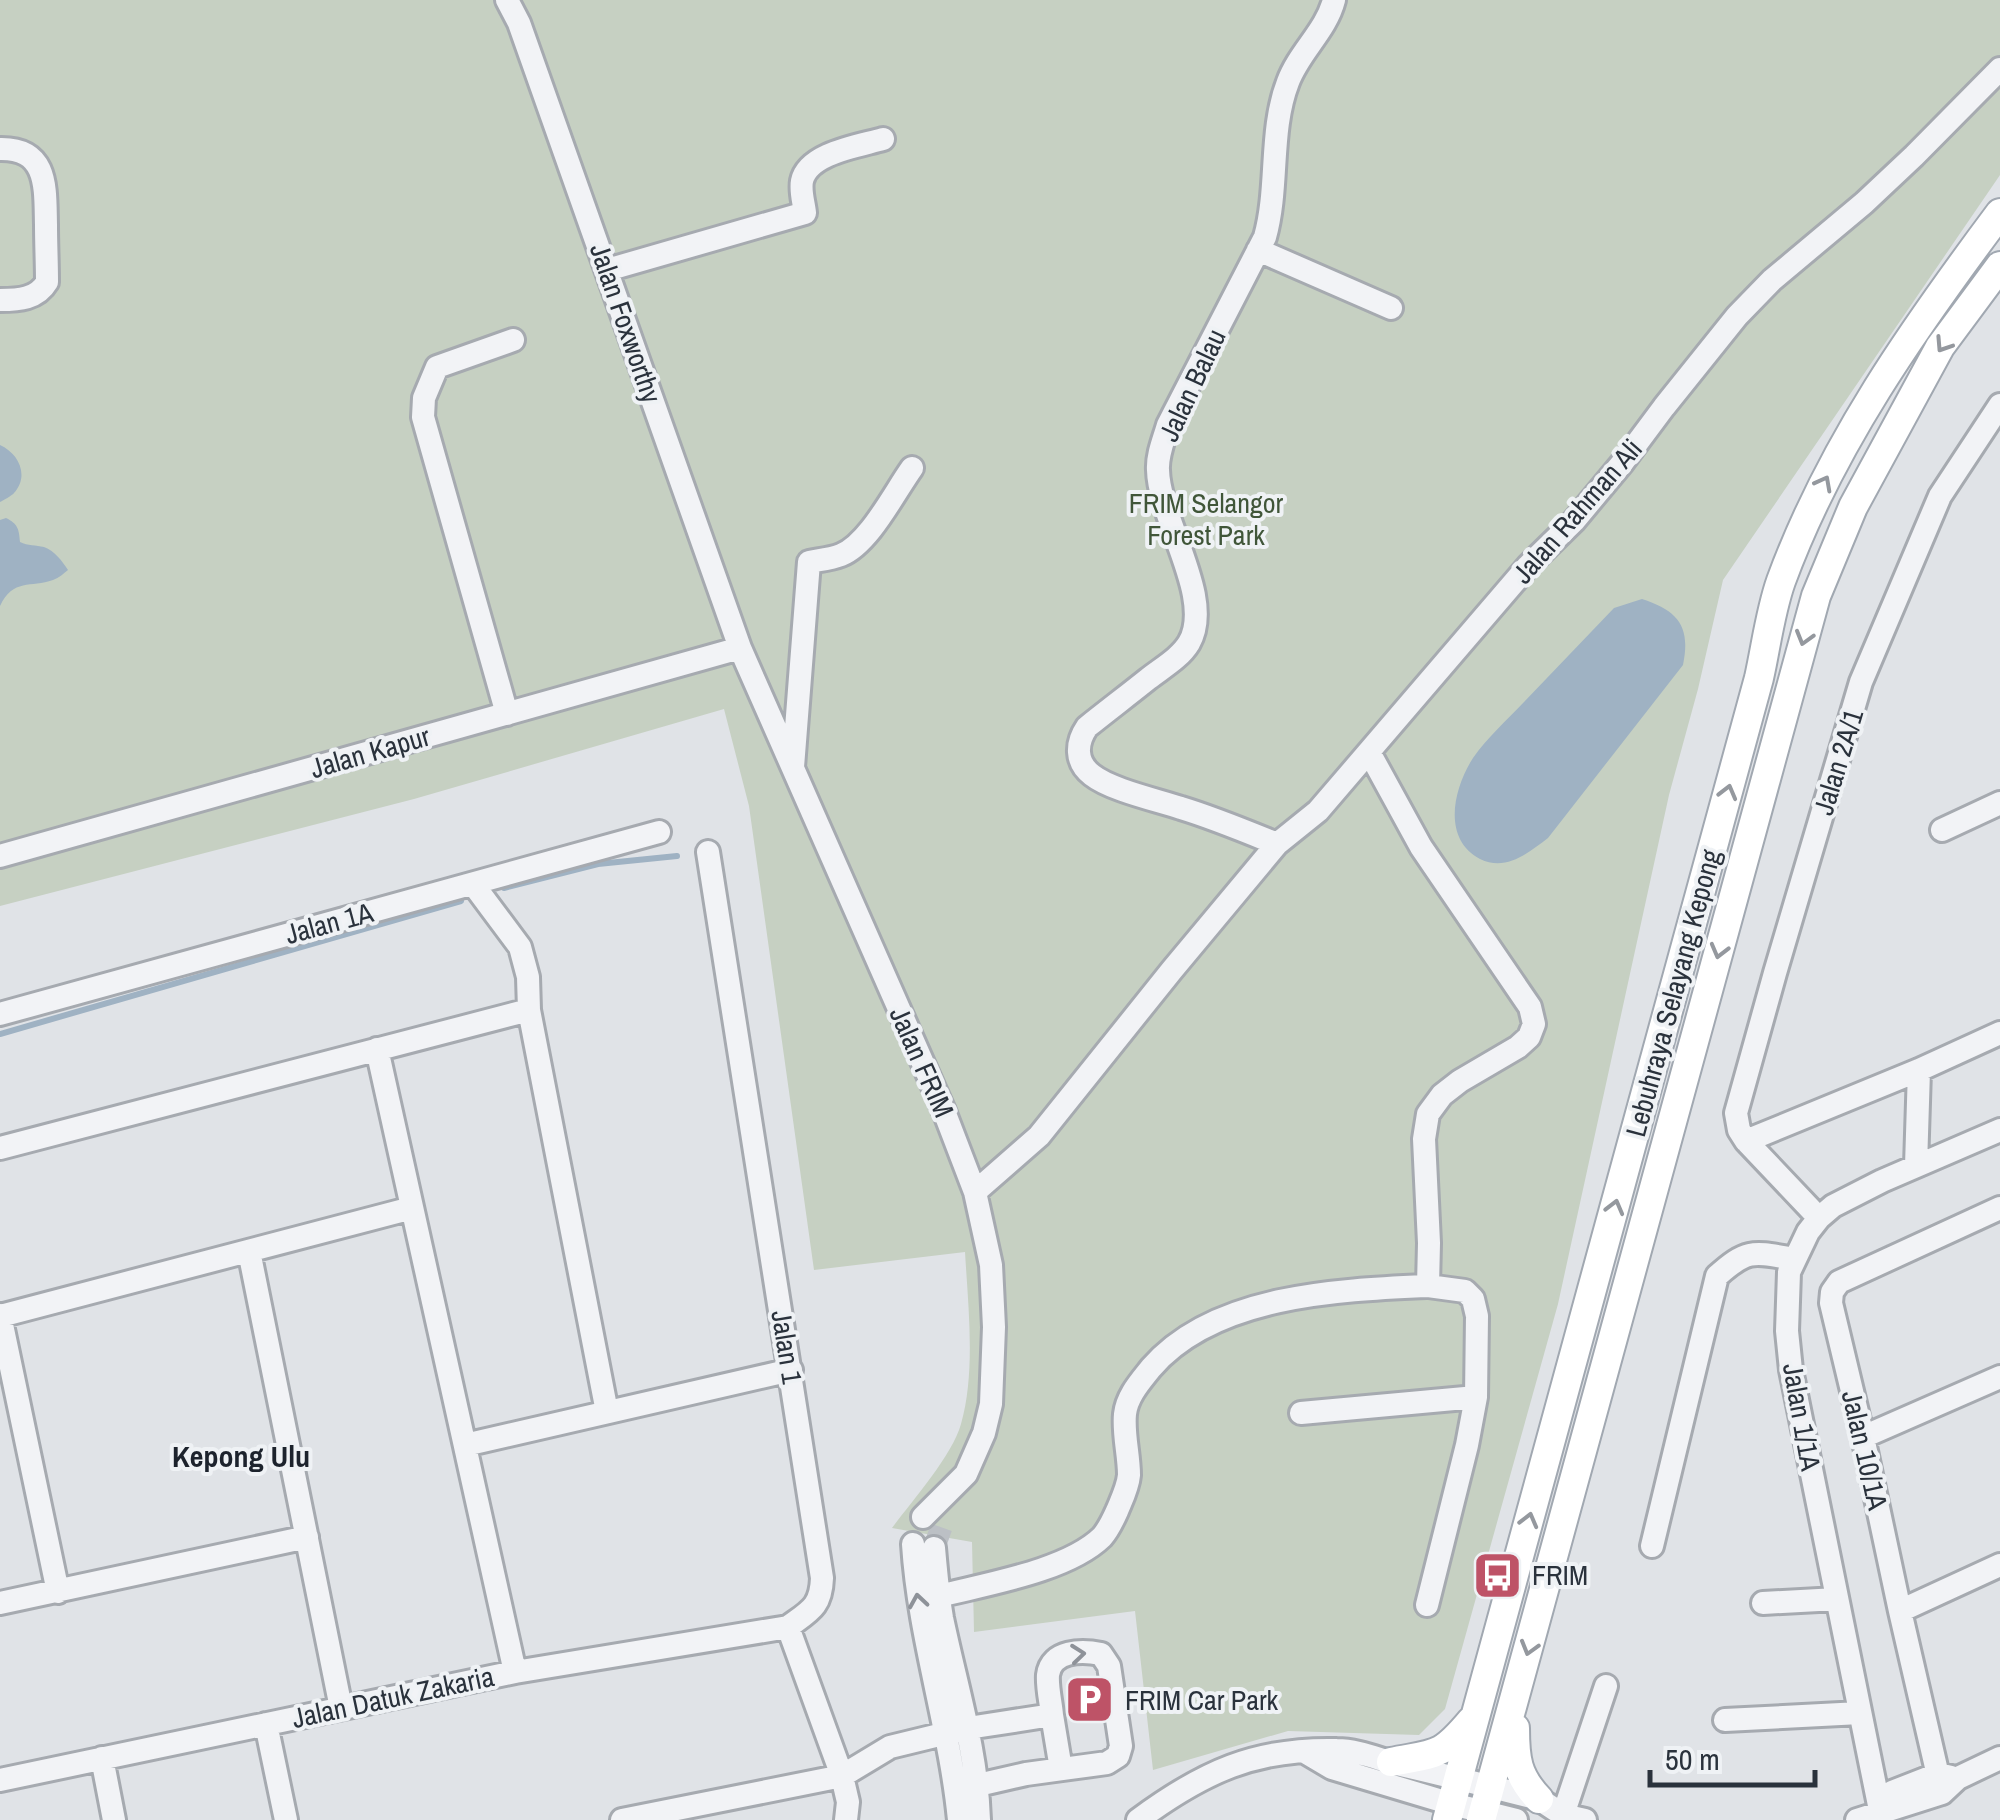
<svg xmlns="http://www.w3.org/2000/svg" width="2000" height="1820" viewBox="0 0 2000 1820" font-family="'Archivo Narrow',sans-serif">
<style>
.green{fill:#c6d0c2}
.water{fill:#9fb2c3}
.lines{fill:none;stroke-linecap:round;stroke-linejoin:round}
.stream{stroke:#9fb2c3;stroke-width:6}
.minor-tunnel{stroke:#bcc0c5;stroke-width:22;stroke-dasharray:22 11;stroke-linecap:butt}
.minor-casing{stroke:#a6aab0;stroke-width:28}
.major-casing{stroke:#a1a8b1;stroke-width:32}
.minor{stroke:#f2f3f6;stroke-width:22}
.major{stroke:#fff;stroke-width:28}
.oneway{stroke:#94989e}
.oneway2{stroke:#8e9299}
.labels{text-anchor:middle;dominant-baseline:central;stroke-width:8;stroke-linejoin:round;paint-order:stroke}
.street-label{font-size:28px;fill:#2a323c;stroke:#eff2f5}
.park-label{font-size:28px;fill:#405639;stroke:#eff2f5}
.poi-label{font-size:28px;fill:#2a323c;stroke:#eff2f5;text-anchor:start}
.neighbourhood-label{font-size:30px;font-weight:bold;fill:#1d232d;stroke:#eff2f5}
</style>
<rect width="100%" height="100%" fill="#e0e3e7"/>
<path class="green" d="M0,0H2000V175L1723,580L1698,689L1669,795L1558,1304L1445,1709L1419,1735L1288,1731L1153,1770L1135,1611L974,1632L972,1542L892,1528C912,1501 952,1456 961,1424C976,1372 968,1305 965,1252L814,1270L749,806L724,709L414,799L0,906Z"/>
<path class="water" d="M0,445C18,453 30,475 14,493C13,495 2,501 0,502Z
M6,518C18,524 19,529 20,542C28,546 36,545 44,547C55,551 62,561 68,570C64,573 59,578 53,580C31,588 13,578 0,606V520Z
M1642,599C1678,611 1691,626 1683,665L1548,838C1528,853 1506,872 1480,859C1442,839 1453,789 1473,758C1487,738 1507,720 1524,702C1554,671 1584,639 1614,608Z"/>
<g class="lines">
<path class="stream" d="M504,888L598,864L677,856
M0,1034L461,901"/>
<path class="minor-tunnel" d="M934,1548L944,1520"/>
<defs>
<path id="minor" d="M507,0L519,23L740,648L944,1111L975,1192L991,1265L994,1327L991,1404L984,1433L966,1474L923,1517
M0,149C49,148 45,189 46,225C46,244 47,263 47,282C37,299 19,300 0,300
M1258,250L1391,308
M607,270L805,213C804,203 800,192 802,181C808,153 859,146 883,139
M507,714L423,417L424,398L437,367L513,340
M793,767L809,562C819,560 831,559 841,555C869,544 894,493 912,468
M1942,830L2000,803
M1277,844C1245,831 1214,818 1181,808C1157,800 1111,790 1092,775C1075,762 1076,743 1087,727C1107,711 1128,695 1148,679C1162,668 1180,658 1189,643C1215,598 1159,520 1158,470C1157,455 1164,439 1168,425L1265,237C1279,187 1269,131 1288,82C1299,52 1326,31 1334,0
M0,856L740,648
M473,884L520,947L528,977L529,1010L607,1412
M0,1014L659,832
M377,1049L515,1672
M1746,1141L1919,1070L2000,1033
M0,1148L529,1010
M1916,1166L1919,1070
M975,1192L1039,1136L1172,970L1277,844L1318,811L1528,566L1574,521L1623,462L1664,407L1737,316L1772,280L1864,203L1914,156L2000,69
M1819,1218L1746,1141L1739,1130L1736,1113L1775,973L1861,682L1940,496L2000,405
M249,1251L341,1708
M0,1315L58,1592
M0,1316L412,1208
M1301,1413L1476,1397
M1863,1437L2000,1377
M465,1445L791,1370
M913,1544C919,1638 950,1727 959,1820
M1652,1546L1717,1276C1748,1248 1754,1252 1794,1259
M934,1548C936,1571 938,1595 942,1618C956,1686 977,1751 979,1820
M939,1596C986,1584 1067,1571 1102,1537C1109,1529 1113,1520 1117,1511C1122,1499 1128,1487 1129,1475C1129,1455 1123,1434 1125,1414C1127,1396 1140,1382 1151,1368C1214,1295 1338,1290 1428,1286L1429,1243L1424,1139L1428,1114L1442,1095L1460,1081L1518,1047L1529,1037L1534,1024L1530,1007L1421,847L1369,752
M0,1603L307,1537
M1763,1603L1837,1599
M1427,1605L1467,1445L1476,1397L1477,1316L1473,1299L1465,1291L1428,1286
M1900,1611L2000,1565
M788,1627L842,1776L848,1802L846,1820
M1052,1715L1061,1769
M1725,1720L1860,1713
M266,1724L286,1820
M1305,1752L1332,1768L1452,1804L1516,1820
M102,1758L114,1820
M0,1780L515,1672L788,1627C810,1611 821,1607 822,1578L708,852
M1942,1793L1900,1611L1863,1437L1831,1303L1832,1292L1839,1282L2000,1208
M1880,1812L1892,1792L1938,1774L1951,1777
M1563,1815L1606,1686
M622,1820L842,1776L890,1747L968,1728L1052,1715C1051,1703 1047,1687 1048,1675C1051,1650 1082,1650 1101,1654L1109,1666L1121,1746L1118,1756L1107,1763L1026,1774L978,1785
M1138,1820C1203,1772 1255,1748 1337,1750C1357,1750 1378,1759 1397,1764C1444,1775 1492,1787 1539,1799L1563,1815L1585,1820
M1857,1820L1942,1793L1958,1778L2000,1758
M1882,1820L1791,1370L1787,1331L1789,1272L1808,1232L1819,1218L1833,1206L1882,1181L2000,1130"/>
<path id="major" d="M1515,1728C1515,1759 1517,1776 1539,1799
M1391,1762C1436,1753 1440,1758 1471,1721
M1447,1820L1759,678C1766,647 1770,612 1781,581C1831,445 1914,328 2000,213
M1481,1820L1816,596L1853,507L1940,347L2000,266"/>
</defs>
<use href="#minor" class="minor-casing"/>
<use href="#major" class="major-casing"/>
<use href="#minor" class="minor"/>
<use href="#major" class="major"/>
</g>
<defs><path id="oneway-chevron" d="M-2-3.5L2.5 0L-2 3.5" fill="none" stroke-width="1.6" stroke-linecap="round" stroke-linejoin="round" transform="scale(2.5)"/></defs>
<g class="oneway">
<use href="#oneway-chevron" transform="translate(1943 345) rotate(123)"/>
<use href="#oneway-chevron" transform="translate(1824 483) rotate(-62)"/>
<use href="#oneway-chevron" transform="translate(1804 638) rotate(106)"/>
<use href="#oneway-chevron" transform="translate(1728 792) rotate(-75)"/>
<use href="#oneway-chevron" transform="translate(1719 951) rotate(105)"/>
<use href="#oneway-chevron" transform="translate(1615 1207) rotate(-75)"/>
<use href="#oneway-chevron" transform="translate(1529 1520) rotate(-75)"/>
<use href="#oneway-chevron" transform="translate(1529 1648) rotate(106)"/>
</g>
<g class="oneway2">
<use href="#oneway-chevron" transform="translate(918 1601) rotate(-99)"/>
<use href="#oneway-chevron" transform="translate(1078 1654) rotate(-6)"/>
</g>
<defs>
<symbol id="bus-square" viewBox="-11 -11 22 22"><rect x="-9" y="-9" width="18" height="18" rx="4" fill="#be5367" stroke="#eff2f5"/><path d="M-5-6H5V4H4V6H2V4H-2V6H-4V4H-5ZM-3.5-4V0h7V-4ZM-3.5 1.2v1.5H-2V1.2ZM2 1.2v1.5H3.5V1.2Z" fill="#fff"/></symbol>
<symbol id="parking-square" viewBox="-11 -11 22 22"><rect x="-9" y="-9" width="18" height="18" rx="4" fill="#be5367" stroke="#eff2f5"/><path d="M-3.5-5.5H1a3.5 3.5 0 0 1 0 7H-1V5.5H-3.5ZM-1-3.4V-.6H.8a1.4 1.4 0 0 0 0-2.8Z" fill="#fff"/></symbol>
</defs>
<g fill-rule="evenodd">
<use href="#bus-square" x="1470" y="1548" width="55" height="55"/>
<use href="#parking-square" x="1062" y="1672" width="55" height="55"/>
</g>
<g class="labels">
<g class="street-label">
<text transform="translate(626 323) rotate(71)">Jalan Foxworthy</text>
<text transform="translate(1192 385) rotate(-65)">Jalan Balau</text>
<text transform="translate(1577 511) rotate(-49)">Jalan Rahman Ali</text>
<text transform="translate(370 752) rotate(-16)">Jalan Kapur</text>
<text transform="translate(1838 762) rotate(-73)">Jalan 2A/1</text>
<text transform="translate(329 923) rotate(-15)">Jalan 1A</text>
<text transform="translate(1673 993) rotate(-75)">Lebuhraya Selayang Kepong</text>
<text transform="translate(922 1062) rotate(66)">Jalan FRIM</text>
<text transform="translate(787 1347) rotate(81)">Jalan 1</text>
<text transform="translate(1802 1417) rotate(80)">Jalan 1/1A</text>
<text transform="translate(1865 1450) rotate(77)">Jalan 10/1A</text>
<text transform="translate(393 1697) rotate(-12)">Jalan Datuk Zakaria</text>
</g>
<g class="park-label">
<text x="1206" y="503">FRIM Selangor<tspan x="1206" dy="32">Forest Park</tspan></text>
</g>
<g class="poi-label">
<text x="1532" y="1575">FRIM</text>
<text x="1125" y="1700">FRIM Car Park</text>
</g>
<g class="neighbourhood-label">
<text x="241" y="1456">Kepong Ulu</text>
</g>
</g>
<path d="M1650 1770v15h165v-15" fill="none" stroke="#2a323c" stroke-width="5"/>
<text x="1665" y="1770" font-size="30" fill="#2a323c" stroke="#eff2f5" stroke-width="8" paint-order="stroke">50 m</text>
</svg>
